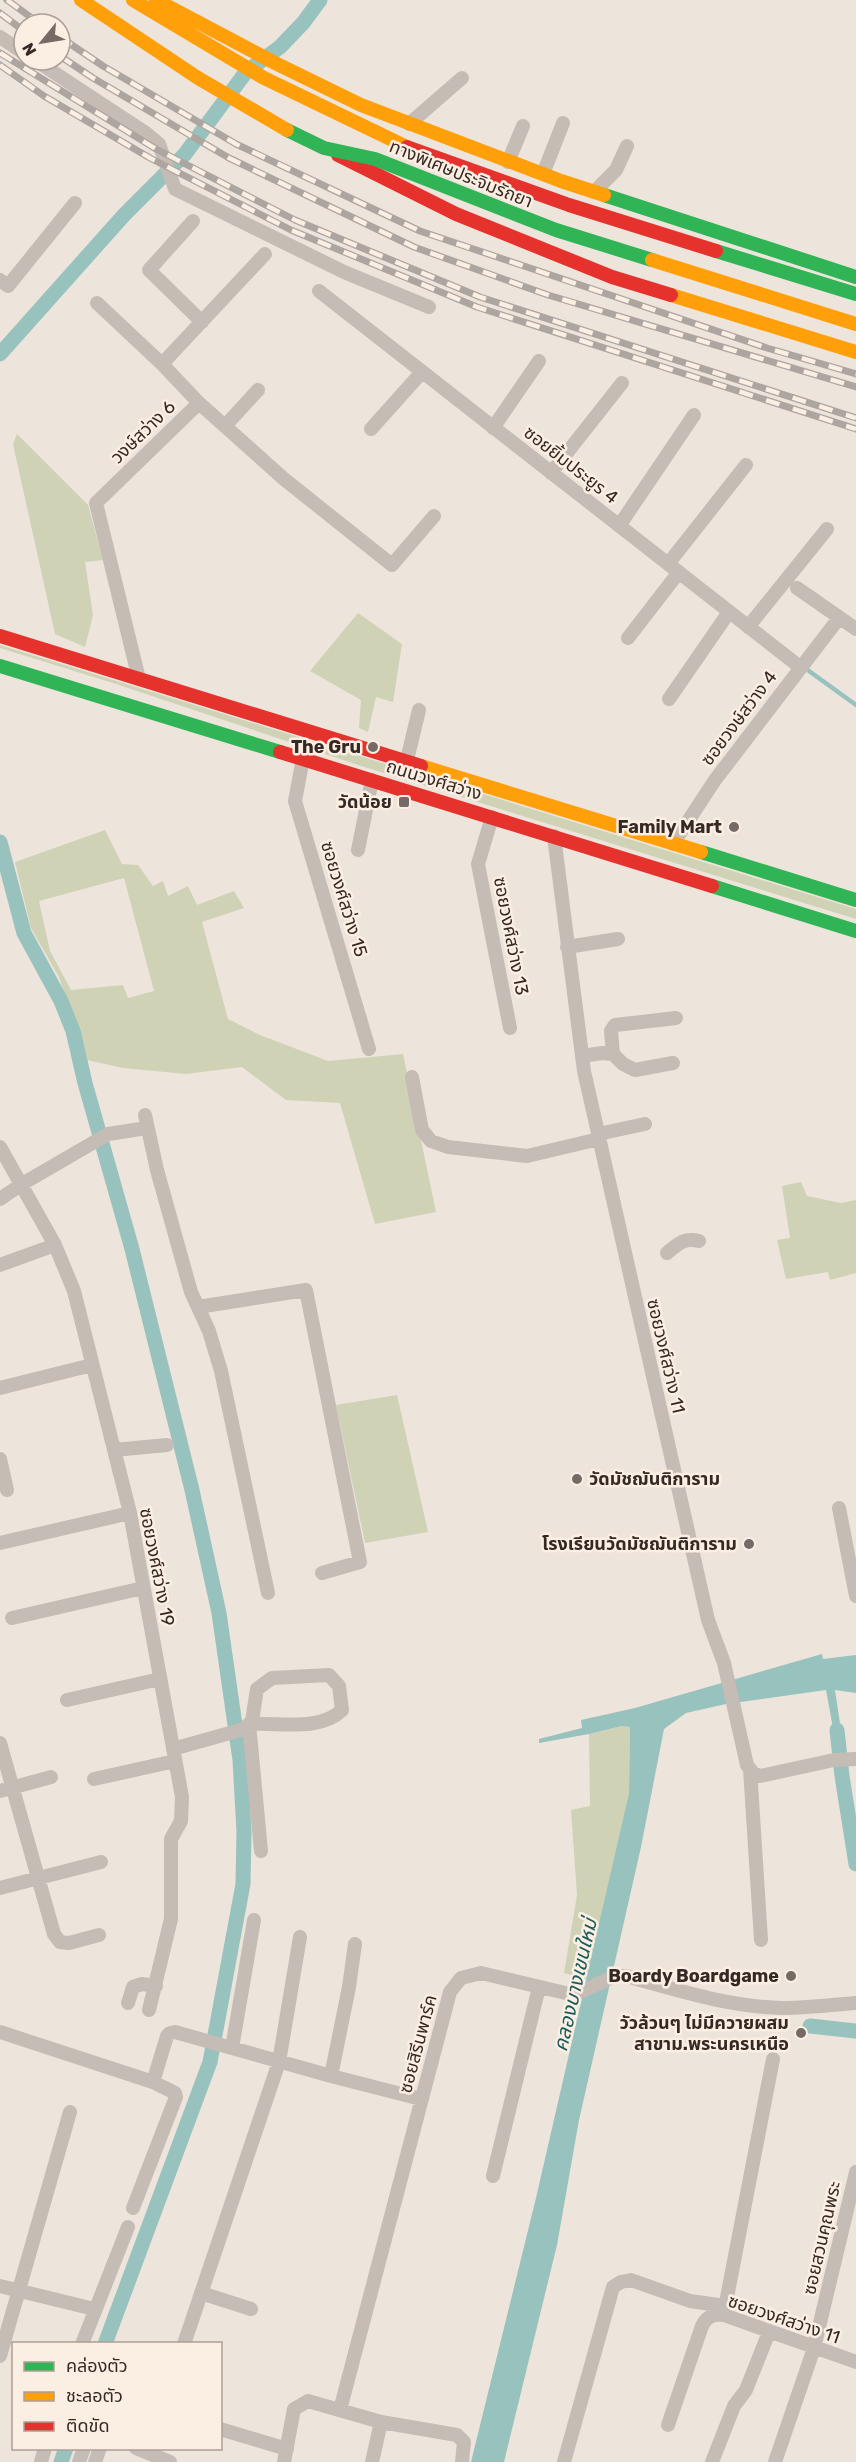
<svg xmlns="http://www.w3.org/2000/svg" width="856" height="2462" viewBox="0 0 856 2462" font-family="Rubik,'Noto Sans Thai',sans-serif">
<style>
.green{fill:#cfd2b5;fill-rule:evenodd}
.water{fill:#98c2bd}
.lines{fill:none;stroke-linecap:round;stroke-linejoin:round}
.stream{stroke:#98c2bd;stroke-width:4.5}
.canal{stroke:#98c2bd;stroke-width:15}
.street{stroke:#c5bcb6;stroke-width:14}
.fast{stroke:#30b455;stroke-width:14}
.slow{stroke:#ff9f0a;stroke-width:14}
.jam{stroke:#e5322d;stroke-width:14}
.rail-casing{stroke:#ada5a0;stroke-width:7}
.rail{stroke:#fbeee3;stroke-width:4.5;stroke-dasharray:14;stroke-linecap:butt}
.fast-bridge{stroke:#30b455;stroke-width:14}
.slow-bridge{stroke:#ff9f0a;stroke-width:14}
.poi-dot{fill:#756a65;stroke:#fbeee3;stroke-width:2}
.labels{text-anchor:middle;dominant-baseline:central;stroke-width:5;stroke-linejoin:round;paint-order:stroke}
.street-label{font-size:18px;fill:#352925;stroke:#fbeee3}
.poi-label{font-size:18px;font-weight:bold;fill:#352925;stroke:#fbeee3;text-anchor:end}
.water-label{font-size:20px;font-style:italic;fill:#175a59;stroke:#fbeee3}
</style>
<rect width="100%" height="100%" fill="#ede4dc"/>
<path class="green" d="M17,434L88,505L103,560L85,562L93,615L85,647L55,634L13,444Z
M358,613L402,644L393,702L376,697L368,732L359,728L361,700L310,671Z
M0,645L856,909V919L358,765L113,683L0,648Z
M105,830L122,864L138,865L153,886L163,881L168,896L188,886L197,905L234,891L244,908L202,922L228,1019L260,1035L328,1061L403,1054L436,1212L375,1224L340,1103L286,1100L242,1067L186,1074L123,1068L87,1060L59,977L31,928L15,862ZM124,878L154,991L128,998L123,985L71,990L50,951L39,901Z
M801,1182L807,1196L841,1203L856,1200V1273L830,1280L828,1272L786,1279L777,1240L790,1238L782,1186Z
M397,1395L428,1532L365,1543L336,1405Z
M622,1726L630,1727L629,1793L587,1979L564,1973L577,1895L571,1810L590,1806L589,1734Z"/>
<path class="water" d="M822,1654L823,1659L856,1655V1693L835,1690L844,1750H837L826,1690L726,1704L686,1713L664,1729L641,1847L579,2120L557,2245L504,2462H471L536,2198L629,1793L630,1727L622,1726L589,1734L539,1743V1739L582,1728L581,1720L635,1708Z"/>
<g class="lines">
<path class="stream" d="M809,671L856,705"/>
<path class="canal" d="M0,354L124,215L185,154L246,72L280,47L303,23L320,0
M0,842L24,933L61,1001L73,1031L85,1083L132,1249L192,1490L219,1613L240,1760L244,1831L243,1884L210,2062L105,2344
M837,1730L842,1776L856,1864
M810,2026L856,2031
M61,2462L66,2448"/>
<path class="street" d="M0,37L24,53
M35,60L146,133L159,144L175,189L344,272L429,307
M409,124L462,78
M508,162L523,126
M543,174L563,123
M594,192L616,170L627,146
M193,221L149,270L202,322
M0,280L8,286L75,203
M319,291L800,667
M97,303L162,364
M199,403L284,479L392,565L434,516
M225,426L258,390
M493,428L539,361
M371,429L422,372
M551,473L622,383
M619,526L694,415
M668,564L746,465
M797,588L856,629
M748,627L827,529
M628,638L679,572
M139,679L96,503L199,403L162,364L265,254
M669,699L729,612
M303,758L295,801L369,1049
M407,760L419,710
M492,817L478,864L510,1028
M554,836L584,1071L708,1620L724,1663L747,1765L753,1773L760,1776L834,1760L856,1759
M673,844L715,780L839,618
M358,850L372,780
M567,947L618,939
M613,1054L611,1031L615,1025L676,1018
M582,1056L602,1053L613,1054L623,1064L635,1070L673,1063
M412,1077L422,1130L431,1141L448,1147L527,1156L599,1139
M145,1115L157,1170L191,1292L209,1331L221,1371L268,1593
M598,1134L645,1124
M0,1147L55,1245L74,1291L130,1513L182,1797L181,1821L171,1839V1919L149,2010
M0,1199L22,1184L108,1134L147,1128
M667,1253C678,1244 684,1237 699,1241
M0,1265L55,1245
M198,1307L306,1290L360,1562L322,1573
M0,1388L92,1365
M114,1450L167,1445
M0,1459L7,1490
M839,1508L856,1596
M0,1543L130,1513
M12,1618L143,1588
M67,1700L160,1679
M0,1743L54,1934L60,1942L69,1943L99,1935
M173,1749L244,1729L252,1721L257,1689L272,1678L329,1675L339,1686L342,1710C320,1732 278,1722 249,1724L261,1851
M750,1769L761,1940
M94,1779L175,1761
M0,1791L51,1777
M0,1888L101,1862
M128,2003L133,1987L142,1984L156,1986
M0,2032L153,2082L175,2093L176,2097L133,2208
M232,2048L254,1920
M331,2076L349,1987L355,1944
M153,2082L167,2036L170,2033L175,2032L331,2076L421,2099
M493,2176L539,1987
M0,2286L94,2309
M201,2293L251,2309
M724,2313L773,2059
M82,2344L128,2227
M184,2344L279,2062L300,1937
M0,2356L70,2112
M340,2410L450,1992L461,1978L481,1973L574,1995L615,1976H626C677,1990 729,2007 783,2008C807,2008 832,2005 856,2003
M668,2425L702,2326C707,2316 713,2314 724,2315L856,2362
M220,2429L287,2449
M136,2448L170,2462
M41,2462L45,2448
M79,2462L84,2448
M95,2462L100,2448
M284,2462L294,2409L308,2401L381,2422L457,2435L464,2442L462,2462
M372,2462L381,2422
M564,2462L613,2287L621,2282L631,2280L690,2301L725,2306
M712,2462L734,2406L746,2390L769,2332
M775,2462L814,2348L856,2172"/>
<path class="fast" d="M604,195L856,277
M716,251L856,294
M0,666L280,752
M701,852L856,900
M712,886L856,931"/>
<path class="slow" d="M133,0L264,78L407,147
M156,0L275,63L361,105L561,181L604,195
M671,295L856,352
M421,766L701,852"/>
<path class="jam" d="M407,147L569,205L716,251
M338,155L456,214L612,277L671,295
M0,636L421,766
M280,752L712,886"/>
<defs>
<path id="rail" d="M7,0L40,24
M0,13L24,31
M60,37L103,66L236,144L420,231L767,348L856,374
M0,53L156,149L295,220L480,297L856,418
M60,56L93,78L229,158L414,247L548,295L856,387
M0,65L44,96L150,158L291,230L477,307L856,429"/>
</defs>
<use href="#rail" class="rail-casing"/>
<use href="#rail" class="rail"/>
<path class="fast-bridge" d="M287,130L324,148L375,159L556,230L652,260"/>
<path class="slow-bridge" d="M81,0L198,78L287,130
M652,260L856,324"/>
</g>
<g class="poi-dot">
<circle cx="373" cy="747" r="6"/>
<rect x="398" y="796" width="12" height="12" rx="3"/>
<circle cx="734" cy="827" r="6"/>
<circle cx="577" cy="1479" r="6"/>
<circle cx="749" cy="1544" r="6"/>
<circle cx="791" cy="1976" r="6"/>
<circle cx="801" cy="2033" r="6"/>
</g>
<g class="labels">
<g class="street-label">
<text transform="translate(461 174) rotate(22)">ทางพิเศษประจิมรัถยา</text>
<text transform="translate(143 432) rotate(-44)">วงษ์สว่าง 6</text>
<text transform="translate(571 465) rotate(38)">ซอยยิ้มประยูร 4</text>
<text transform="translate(739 718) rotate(-53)">ซอยวงษ์สว่าง 4</text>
<text transform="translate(434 780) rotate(17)">ถนนวงศ์สว่าง</text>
<text transform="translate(344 899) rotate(73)">ซอยวงศ์สว่าง 15</text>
<text transform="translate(511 936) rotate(79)">ซอยวงศ์สว่าง 13</text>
<text transform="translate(666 1356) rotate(77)">ซอยวงศ์สว่าง 11</text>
<text transform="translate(157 1567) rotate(79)">ซอยวงศ์สว่าง 19</text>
<text transform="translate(418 2044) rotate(-75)">ซอยสิรีนพาร์ค</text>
<text transform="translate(822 2238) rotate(-77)">ซอยสวนคุณพระ</text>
<text transform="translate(784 2319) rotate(19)">ซอยวงศ์สว่าง 11</text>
</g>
<g class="poi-label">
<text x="361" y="747">The Gru</text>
<text x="392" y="802">วัดน้อย</text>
<text x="722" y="827">Family Mart</text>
<text x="589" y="1479" text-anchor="start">วัดมัชฌันติการาม</text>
<text x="737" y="1544">โรงเรียนวัดมัชฌันติการาม</text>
<text x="779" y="1976">Boardy Boardgame</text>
<text x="789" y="2023">วัวล้วนๆ ไม่มีควายผสม<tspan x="789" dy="21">สาขาม.พระนครเหนือ</tspan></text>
</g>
<g class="water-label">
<text transform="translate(575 1985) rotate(-77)">คลองบางเขนใหม่</text>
</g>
</g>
<rect x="12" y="2342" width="210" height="108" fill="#fbeee3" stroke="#ac9f97" stroke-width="1.5"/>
<rect x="24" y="2362" width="30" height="9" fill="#30b455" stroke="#ac9f97" stroke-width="1.5"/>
<text x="66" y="2372" font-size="18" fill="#352925">คล่องตัว</text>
<rect x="24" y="2392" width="30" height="9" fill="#ff9f0a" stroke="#ac9f97" stroke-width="1.5"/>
<text x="66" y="2402" font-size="18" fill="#352925">ชะลอตัว</text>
<rect x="24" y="2422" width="30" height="9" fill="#e5322d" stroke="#ac9f97" stroke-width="1.5"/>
<text x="66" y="2432" font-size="18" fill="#352925">ติดขัด</text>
<g transform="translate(42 42) rotate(240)"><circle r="28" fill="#fbeee3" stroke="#ac9f97" stroke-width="1.5"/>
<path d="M0-4.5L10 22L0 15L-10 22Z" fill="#756a65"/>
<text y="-9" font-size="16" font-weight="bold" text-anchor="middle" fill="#352925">N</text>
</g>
</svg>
